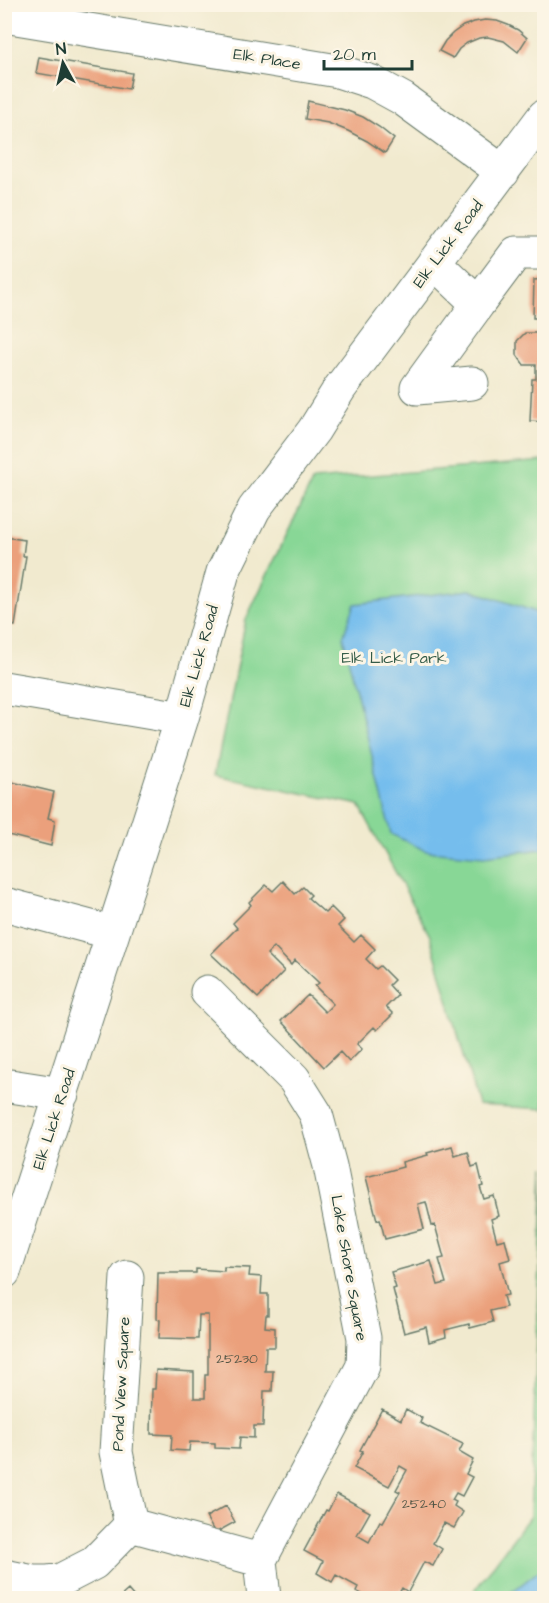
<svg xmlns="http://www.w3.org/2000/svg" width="549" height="1603" viewBox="0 0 549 1603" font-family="'Architects Daughter',sans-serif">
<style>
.green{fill:#88d796;stroke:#548a65;stroke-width:1.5}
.water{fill:#74bded;stroke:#4a7d90;stroke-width:1.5}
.building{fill:#eba07b}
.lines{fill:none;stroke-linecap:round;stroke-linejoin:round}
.minor-casing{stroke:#687a6a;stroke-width:35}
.minor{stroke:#fff;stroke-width:33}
.labels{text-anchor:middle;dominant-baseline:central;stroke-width:6;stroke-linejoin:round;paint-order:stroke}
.number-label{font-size:14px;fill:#525646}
.street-label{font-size:16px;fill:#1f3d34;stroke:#fcf5e5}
.park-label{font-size:16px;fill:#345c48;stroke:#fcf5e5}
</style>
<rect width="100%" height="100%" fill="#fcf5e5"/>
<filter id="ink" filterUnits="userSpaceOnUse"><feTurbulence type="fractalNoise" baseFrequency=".0167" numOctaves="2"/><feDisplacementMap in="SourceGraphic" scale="12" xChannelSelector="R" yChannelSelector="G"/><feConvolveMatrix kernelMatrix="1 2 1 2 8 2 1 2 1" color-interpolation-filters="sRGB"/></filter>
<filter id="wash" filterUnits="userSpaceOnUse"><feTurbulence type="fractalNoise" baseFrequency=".008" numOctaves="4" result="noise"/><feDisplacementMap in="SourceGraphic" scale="24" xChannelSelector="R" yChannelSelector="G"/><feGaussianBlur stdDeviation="1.35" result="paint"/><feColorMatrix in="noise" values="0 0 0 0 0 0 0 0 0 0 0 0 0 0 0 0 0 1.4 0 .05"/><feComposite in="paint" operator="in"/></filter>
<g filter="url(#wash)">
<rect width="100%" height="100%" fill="#f1eacf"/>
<path class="green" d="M544,461V1109L478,1105L430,936L359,805L215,775L246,619L313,480Z
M544,1166V1598H469L530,1516Z"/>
<path class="water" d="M470,590L533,611L544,619V849L484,856L426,851L391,834L343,637L355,604Z
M544,1567V1598H504Z"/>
<g id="blocks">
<path class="building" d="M485,20L497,21L508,25L518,30L527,38L518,52L504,41L488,37L479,38L467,43L459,49L453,58L439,51L445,41L453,33L463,26L474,22Z
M39,57L132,73L129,89L36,73Z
M308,101L345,110L363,117L379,127L394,139L385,153L367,141L348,131L328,123L305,119Z
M544,279V422L530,421L532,379H536V365H524L517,355V341L525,333H537L538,318H533L534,280Z
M4,537L25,540L23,556H26L15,626L4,625Z
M4,780L54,792L48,818L55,820L51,846L4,834Z
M283,881L295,894L303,887L311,895L308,898L325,913L331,907L344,920L338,926L354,942L361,935L375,949L366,959L376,969L380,966L394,980L389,985L398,995L386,1007L393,1014L377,1030L374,1027L357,1044L362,1049L349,1062L340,1052L324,1067L281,1021L308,995L325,1012L333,1004L315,986L319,983L295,960L291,965L274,947L267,954L284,971L258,998L211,954L237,928L233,923L251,905L249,902L266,885L273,891Z
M452,1146L455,1156L468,1152L472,1167L478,1165L483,1186L480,1187L484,1199L494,1196L499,1216L491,1219L497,1241L505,1239L510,1259L500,1262L508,1295L503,1296L506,1307L490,1311L493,1322L470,1328L469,1324L445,1330L446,1337L429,1342L426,1327L404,1333L393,1289L396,1288L391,1272L431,1261L438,1285L446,1283L439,1259L444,1258L435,1225L432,1226L426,1202L418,1204L424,1229L385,1239L380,1219L377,1220L366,1177L403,1167L402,1162L428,1155L427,1153Z
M224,1267L250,1268L249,1276L262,1277L261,1294H268V1315H266L265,1327L275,1328V1347H266L265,1371H273L272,1391H264L263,1426H254V1438L240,1437L239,1449L215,1448V1443L190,1442L189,1451L171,1450L172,1435L151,1434L152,1389H155L156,1370L194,1372V1398H205V1375H208V1315H199L198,1339L159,1338L160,1320L157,1319L158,1273H196V1269L224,1271Z
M382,1409L401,1420L406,1409L422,1418L420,1423L463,1444L459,1452L473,1460L466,1474L472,1477L462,1496L456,1493L452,1500L456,1502L454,1506L463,1512L454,1528L444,1523L433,1543L442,1549L433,1566L424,1562L408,1592L402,1588L396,1598H391L382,1593L379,1598H369L356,1591L358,1587L336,1575L332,1582L317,1573L323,1561L304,1551L326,1510L328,1511L337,1494L370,1512L357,1535L369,1542L380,1521L383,1522L400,1492L396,1490L407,1470L400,1466L389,1486L354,1468L363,1451L360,1450Z
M226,1506L235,1522L215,1533L206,1517Z
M128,1590L135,1598H119Z"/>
</g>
</g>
<g filter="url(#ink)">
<use href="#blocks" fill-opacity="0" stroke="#687a6a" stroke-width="1.5"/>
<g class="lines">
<defs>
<path id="minor" d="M4,16L338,71L372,82L403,99L503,172
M434,262L478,304L417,388L472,383
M478,304L516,253H544
M4,688L182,718
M4,904L113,933
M207,992L294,1079L316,1114L330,1166L364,1338L363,1366L260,1560L264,1598
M4,1085L62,1094
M4,1272L182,718L223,572L254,509L314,430L340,388L544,116
M127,1277L116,1452L131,1525
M4,1576L33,1582H47L61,1580L94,1563L131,1525L260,1560"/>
</defs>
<use href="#minor" class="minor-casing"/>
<use href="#minor" class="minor"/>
</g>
</g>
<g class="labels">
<g class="number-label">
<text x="237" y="1359">25230</text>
<text x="424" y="1504">25240</text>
</g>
<g class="street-label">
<text transform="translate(267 59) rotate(9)">Elk Place</text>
<text transform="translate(448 244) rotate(-53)">Elk Lick Road</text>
<text transform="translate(199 656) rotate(-74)">Elk Lick Road</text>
<text transform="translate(54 1119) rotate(-72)">Elk Lick Road</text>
<text transform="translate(349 1268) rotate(80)">Lake Shore Square</text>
<text transform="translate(121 1384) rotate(-87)">Pond View Square</text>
</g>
<g class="park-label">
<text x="394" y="658">Elk Lick Park</text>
</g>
</g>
<rect width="549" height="1603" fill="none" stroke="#fcf5e5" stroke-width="24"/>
<g transform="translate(63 63) rotate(352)" stroke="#fcf5e5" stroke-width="4.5" paint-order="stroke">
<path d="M0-4.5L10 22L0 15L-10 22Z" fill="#1f3d34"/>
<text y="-9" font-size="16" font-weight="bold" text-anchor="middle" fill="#1f3d34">N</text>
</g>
<path d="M324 60v9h88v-9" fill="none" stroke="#1f3d34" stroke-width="3"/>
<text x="333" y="60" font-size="18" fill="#1f3d34" stroke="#fcf5e5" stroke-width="4.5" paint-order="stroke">20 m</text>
</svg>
